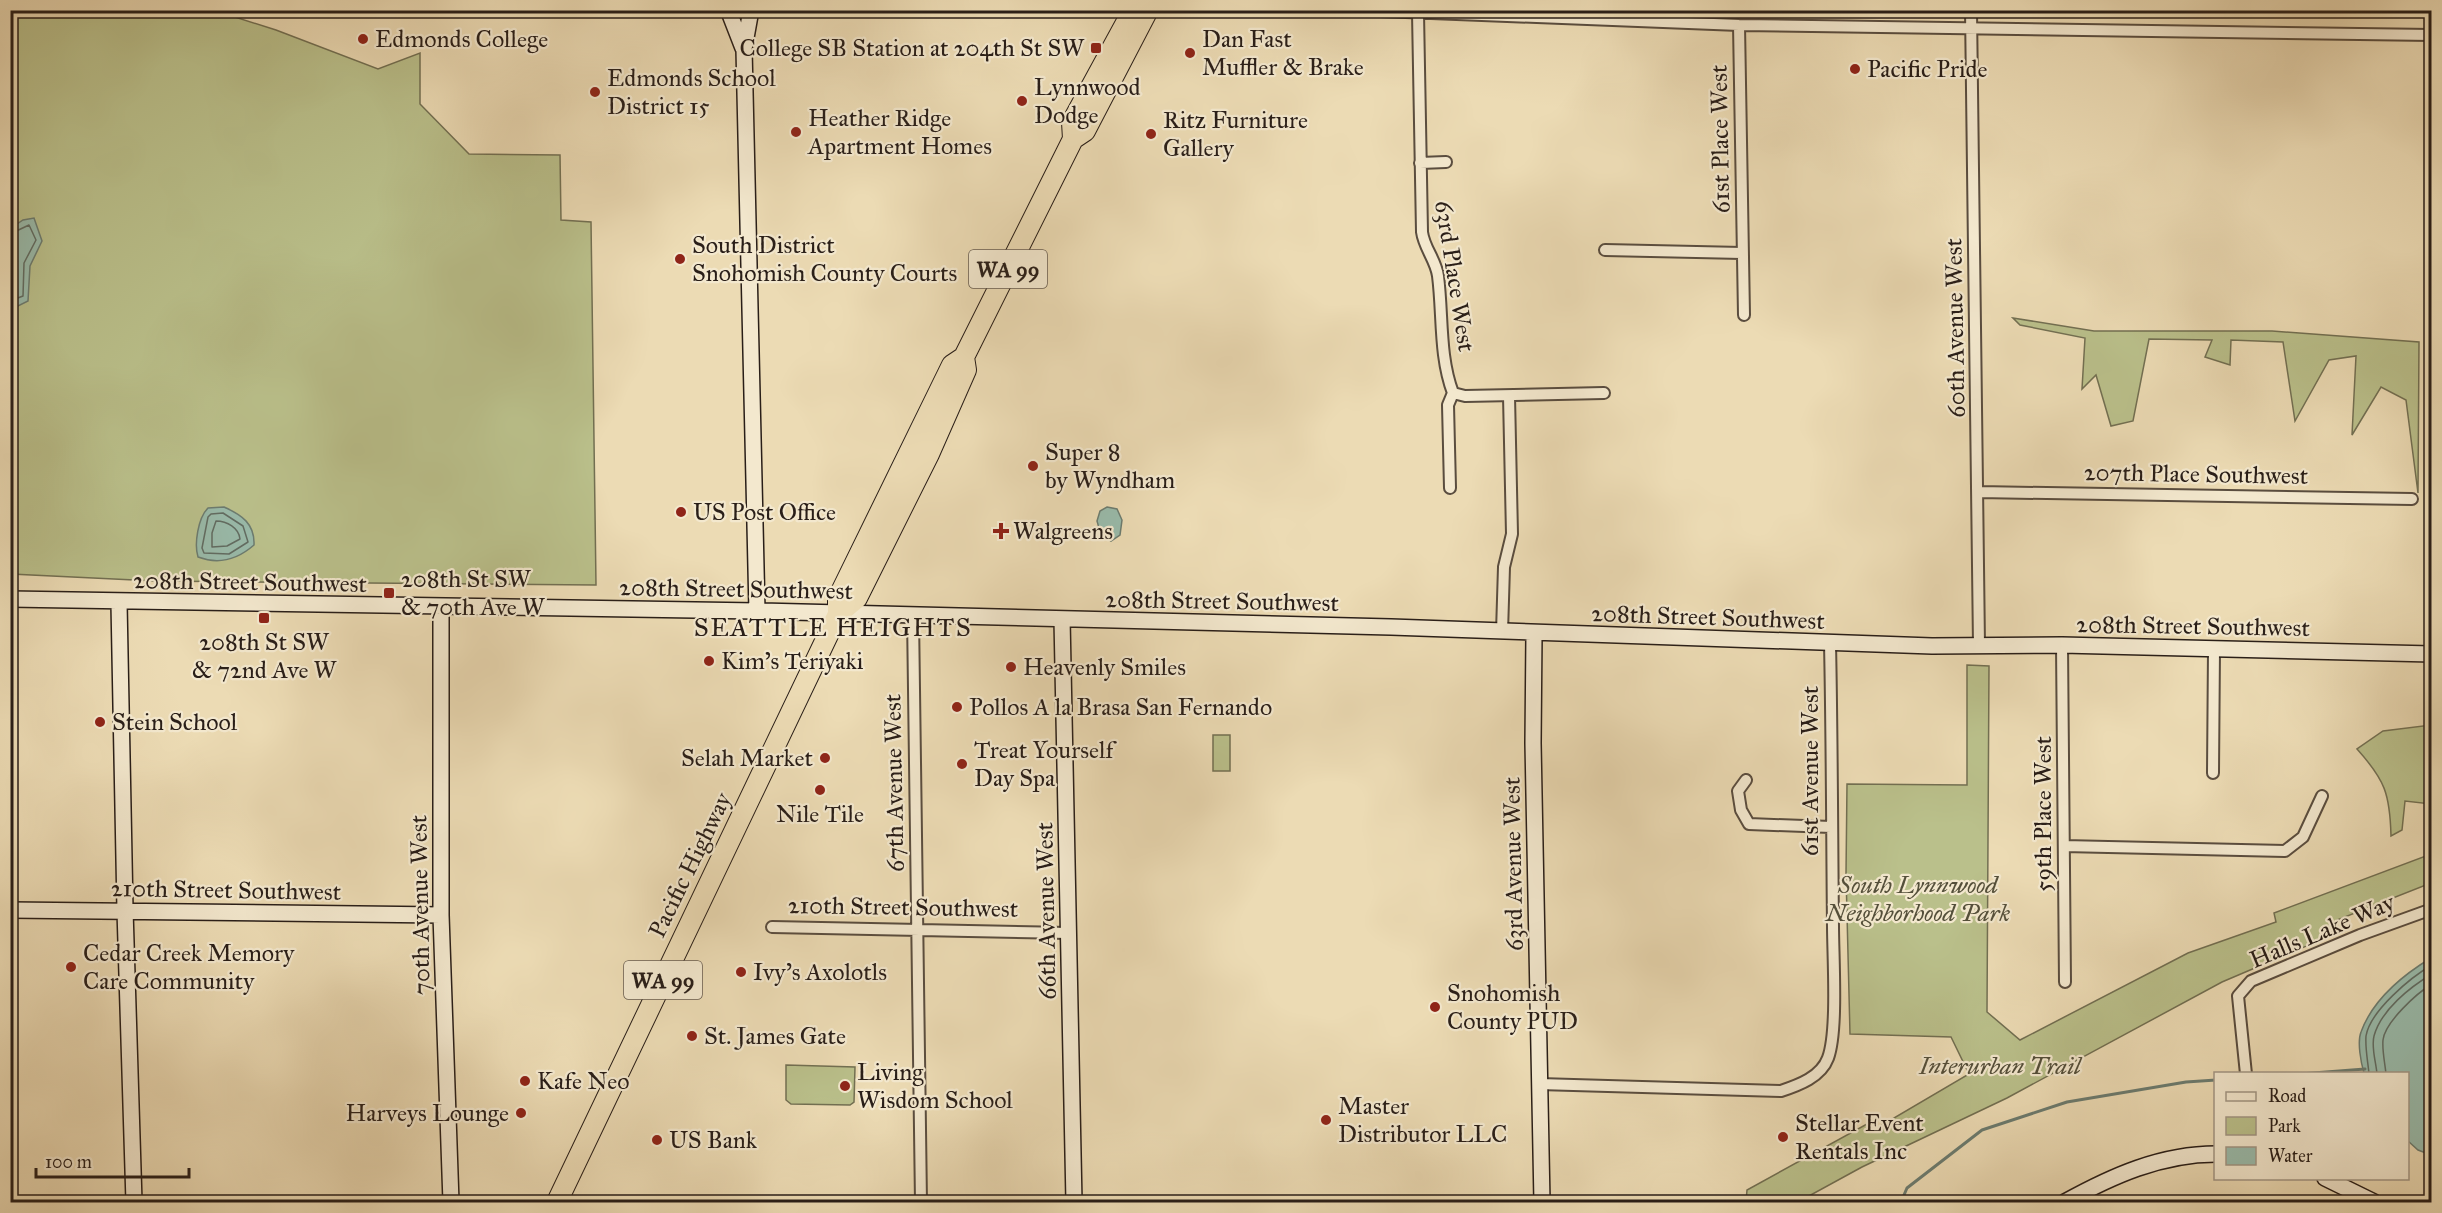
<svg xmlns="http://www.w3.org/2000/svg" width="2442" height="1213" viewBox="0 0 2442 1213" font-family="'IM FELL Great Primer',serif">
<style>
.green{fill:#bac08b;stroke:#726f52;stroke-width:1.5}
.water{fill:#99bbab;stroke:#6c7c70;stroke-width:1.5}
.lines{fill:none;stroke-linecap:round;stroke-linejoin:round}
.shore{stroke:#616c62;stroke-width:1.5}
.stream{stroke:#6c7c70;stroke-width:3}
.street-casing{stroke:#5a4d3f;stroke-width:14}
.secondary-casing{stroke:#291e18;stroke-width:18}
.highway-casing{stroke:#291e18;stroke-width:22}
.street{stroke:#f3e8ce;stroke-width:10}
.secondary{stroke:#f3e8ce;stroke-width:15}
.highway{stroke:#ecdbb4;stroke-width:20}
.poi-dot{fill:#8f2418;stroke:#f3e8ce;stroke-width:2}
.labels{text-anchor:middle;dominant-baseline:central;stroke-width:4.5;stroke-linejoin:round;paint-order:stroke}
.shield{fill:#f3e8ce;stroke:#665b4f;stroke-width:1.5}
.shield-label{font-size:22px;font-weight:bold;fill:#291e18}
.poi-label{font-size:24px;fill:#291e18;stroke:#f3e8ce;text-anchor:start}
.street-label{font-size:24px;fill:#291e18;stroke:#f3e8ce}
.park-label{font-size:24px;font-style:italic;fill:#544f3a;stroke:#f3e8ce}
.neighbourhood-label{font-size:26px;letter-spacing:1.5px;fill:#291e18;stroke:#f3e8ce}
</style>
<rect width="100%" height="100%" fill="#ecdbb4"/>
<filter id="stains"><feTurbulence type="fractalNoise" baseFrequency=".00333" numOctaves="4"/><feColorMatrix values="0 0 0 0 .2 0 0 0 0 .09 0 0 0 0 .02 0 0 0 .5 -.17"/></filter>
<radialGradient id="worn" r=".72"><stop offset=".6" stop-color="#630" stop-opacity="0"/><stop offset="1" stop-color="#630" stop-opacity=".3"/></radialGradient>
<path class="green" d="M10,11H216L276,30L378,69L420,53V104L469,154L560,155L561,220L591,222L596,585L155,581L11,574Z
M2013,318L2094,331H2272L2419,342L2418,493L2406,400L2381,387L2352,435L2356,356L2329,360L2295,421L2283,342L2231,340L2230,365L2205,357L2212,340L2149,339L2133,421L2111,426L2096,375L2082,389L2085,338L2020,325Z
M1967,665L1989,666L1987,1012L2020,1040L2188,953L2276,922L2274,913L2431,854V883L2337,920L2330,936L2222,982L2007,1098L1862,1167L1798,1202H1746L1747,1190L1867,1124L1872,1131L1969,1074L1951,1037L1850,1034L1846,874L1847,784L1967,785Z
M2431,725V804L2405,801L2402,830L2391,836C2390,794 2385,780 2357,749L2383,731Z
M1213,735H1230V771H1213Z
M786,1065L855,1067L854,1102L850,1105L791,1104L786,1100Z"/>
<path class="water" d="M34,218L42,241L30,266L28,301L16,307L11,306V270L14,255L11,228L23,220Z
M224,507C242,515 255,524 254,545C238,559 219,565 198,557C194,544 198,518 208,508Z
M1107,507L1117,509L1122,520L1120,535L1111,541L1101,535L1097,521L1100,511Z
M2431,958V1155L2418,1150L2408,1141V1074L2364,1073C2361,1063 2357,1042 2361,1032C2373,999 2403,975 2431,958Z"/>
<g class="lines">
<path class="shore" d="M10,234L29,225L36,240L24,263L23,296L10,301
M223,513L243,526L248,542L229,554L204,553L202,548L208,517L211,514Z
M216,521C227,521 239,528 240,539L227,546L212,547V533Z
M2369,1074C2368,1062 2365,1048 2366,1036C2370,1011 2411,977 2432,965
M2377,1074C2376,1062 2371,1047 2374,1036C2381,1010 2410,987 2432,974
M2386,1074C2385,1063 2382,1051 2383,1040C2385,1022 2417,993 2432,984"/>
<path class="stream" d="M2300,1074L2365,1069
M1901,1202L1907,1188L1982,1130L2067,1102L2186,1082L2216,1080"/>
<defs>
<path id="street" d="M1355,10L1739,25L2432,35
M1971,10L1979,645
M1418,13L1422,232C1424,248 1436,260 1438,276C1443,315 1439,356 1453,393
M1739,25L1744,315
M1420,163L1446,162
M1605,250L1742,253
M1453,393L1465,396L1604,393
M1450,488L1448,405L1453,393
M1979,492L2412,499
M913,616L921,1202
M1502,632L1504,567L1512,534L1509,396
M2062,645L2065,982
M2213,773L2214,650
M1746,780L1738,791L1741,810L1749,824L1831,827
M2064,846L2285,851L2303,837L2322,796
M772,927L1069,933
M2246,1074L2238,996L2251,981L2360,935L2432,909
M1539,1084L1781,1091C1799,1085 1821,1077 1828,1058C1838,1031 1833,957 1833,926C1832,831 1832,737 1830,643"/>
<path id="secondary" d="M751,10L744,49L757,611
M729,12L743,48
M10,599L757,611L1391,627L1932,646L2062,645L2432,654
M119,603L125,910L134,1202
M441,607V915L451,1202
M1062,619L1074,1202
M1534,634L1533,743L1542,1202
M10,910L441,915
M2325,1178L2374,1202
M2065,1202C2112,1176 2161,1154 2216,1154"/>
<path id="highway" d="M1073,139L1085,131L1148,10
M838,614V598L952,365L964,357L1073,139L1072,122L1133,10
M557,1202L838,614L857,598L929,454L966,370L964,357"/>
</defs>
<use href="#street" class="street-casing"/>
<use href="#secondary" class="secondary-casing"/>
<use href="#highway" class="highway-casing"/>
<use href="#street" class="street"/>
<use href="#secondary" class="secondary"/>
<use href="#highway" class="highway"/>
</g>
<g class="poi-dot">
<circle cx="363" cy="39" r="6"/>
<rect x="1090" y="42" width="12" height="12" rx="3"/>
<circle cx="1190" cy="53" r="6"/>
<circle cx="1855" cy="69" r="6"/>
<circle cx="595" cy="92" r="6"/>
<circle cx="1022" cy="101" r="6"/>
<circle cx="796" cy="132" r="6"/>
<circle cx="1151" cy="134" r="6"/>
<circle cx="680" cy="259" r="6"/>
<circle cx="1033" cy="466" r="6"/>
<circle cx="681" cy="512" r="6"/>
<path d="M998 522h6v6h6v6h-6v6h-6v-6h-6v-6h6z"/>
<rect x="383" y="587" width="12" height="12" rx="3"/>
<rect x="258" y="612" width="12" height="12" rx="3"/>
<circle cx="709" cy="661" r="6"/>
<circle cx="1011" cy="667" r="6"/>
<circle cx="957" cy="707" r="6"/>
<circle cx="100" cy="722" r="6"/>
<circle cx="825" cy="758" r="6"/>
<circle cx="962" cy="764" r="6"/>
<circle cx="820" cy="790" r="6"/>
<circle cx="71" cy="967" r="6"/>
<circle cx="741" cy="972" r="6"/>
<circle cx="1435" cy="1007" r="6"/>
<circle cx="692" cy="1036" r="6"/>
<circle cx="525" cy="1081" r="6"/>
<circle cx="845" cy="1086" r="6"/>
<circle cx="521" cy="1113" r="6"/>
<circle cx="1326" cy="1120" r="6"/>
<circle cx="1783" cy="1137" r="6"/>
<circle cx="657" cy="1140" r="6"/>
</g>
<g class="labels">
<g class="shield">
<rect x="969" y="250" width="78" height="38" rx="4.5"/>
<rect x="624" y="961" width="78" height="38" rx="4.5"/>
</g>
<g class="shield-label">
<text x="1008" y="269">WA 99</text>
<text x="663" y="980">WA 99</text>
</g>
<g class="poi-label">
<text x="375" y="39">Edmonds College</text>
<text x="1202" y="39">Dan Fast<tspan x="1202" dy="28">Muffler &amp; Brake</tspan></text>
<text x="1084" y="48" text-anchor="end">College SB Station at 204th St SW</text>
<text x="1867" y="69">Pacific Pride</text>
<text x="607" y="78">Edmonds School<tspan x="607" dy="28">District 15</tspan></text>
<text x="1034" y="87">Lynnwood<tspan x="1034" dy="28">Dodge</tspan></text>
<text x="808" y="118">Heather Ridge<tspan x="808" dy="28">Apartment Homes</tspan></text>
<text x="1163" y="120">Ritz Furniture<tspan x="1163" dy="28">Gallery</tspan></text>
<text x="692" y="245">South District<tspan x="692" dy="28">Snohomish County Courts</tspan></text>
<text x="1045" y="452">Super 8<tspan x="1045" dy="28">by Wyndham</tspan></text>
<text x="693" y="512">US Post Office</text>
<text x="1013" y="531">Walgreens</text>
<text x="401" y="579">208th St SW<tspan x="401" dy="28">&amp; 70th Ave W</tspan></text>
<text x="264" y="642" text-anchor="middle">208th St SW<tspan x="264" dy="28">&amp; 72nd Ave W</tspan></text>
<text x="721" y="661">Kim's Teriyaki</text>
<text x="1023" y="667">Heavenly Smiles</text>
<text x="969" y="707">Pollos A la Brasa San Fernando</text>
<text x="112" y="722">Stein School</text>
<text x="974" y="750">Treat Yourself<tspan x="974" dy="28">Day Spa</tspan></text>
<text x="813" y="758" text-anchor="end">Selah Market</text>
<text x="820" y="814" text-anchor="middle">Nile Tile</text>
<text x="83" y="953">Cedar Creek Memory<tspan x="83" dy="28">Care Community</tspan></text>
<text x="753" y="972">Ivy's Axolotls</text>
<text x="1447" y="993">Snohomish<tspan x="1447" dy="28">County PUD</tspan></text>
<text x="704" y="1036">St. James Gate</text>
<text x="857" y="1072">Living<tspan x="857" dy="28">Wisdom School</tspan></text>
<text x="537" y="1081">Kafe Neo</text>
<text x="1338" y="1106">Master<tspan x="1338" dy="28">Distributor LLC</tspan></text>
<text x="509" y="1113" text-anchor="end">Harveys Lounge</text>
<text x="1795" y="1123">Stellar Event<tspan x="1795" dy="28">Rentals Inc</tspan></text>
<text x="669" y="1140">US Bank</text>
</g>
<g class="street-label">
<text transform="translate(1720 139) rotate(-91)">61st Place West</text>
<text transform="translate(1455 276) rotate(81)">63rd Place West</text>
<text transform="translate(1955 328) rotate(-91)">60th Avenue West</text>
<text transform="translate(2196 474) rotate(1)">207th Place Southwest</text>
<text transform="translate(250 582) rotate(1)">208th Street Southwest</text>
<text transform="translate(736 589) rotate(1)">208th Street Southwest</text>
<text transform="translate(1222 601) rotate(1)">208th Street Southwest</text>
<text transform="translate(1708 617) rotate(2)">208th Street Southwest</text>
<text transform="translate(2193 626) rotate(1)">208th Street Southwest</text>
<text transform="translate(1810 771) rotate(-90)">61st Avenue West</text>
<text transform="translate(894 783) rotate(-91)">67th Avenue West</text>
<text transform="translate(2043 814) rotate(-90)">59th Place West</text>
<text transform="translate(1513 864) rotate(-91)">63rd Avenue West</text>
<text transform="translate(690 865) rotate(-64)">Pacific Highway</text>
<text transform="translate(226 890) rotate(1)">210th Street Southwest</text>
<text transform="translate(420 905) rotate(-91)">70th Avenue West</text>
<text transform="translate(903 907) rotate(1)">210th Street Southwest</text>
<text transform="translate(1046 911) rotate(-91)">66th Avenue West</text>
<text transform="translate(2322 931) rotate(-23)">Halls Lake Way</text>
</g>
<g class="park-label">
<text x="1918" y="885">South Lynnwood<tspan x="1918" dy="28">Neighborhood Park</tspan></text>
<text x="2000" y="1066">Interurban Trail</text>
</g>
<g class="neighbourhood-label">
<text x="833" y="627">SEATTLE HEIGHTS</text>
</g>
</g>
<rect width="2442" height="1213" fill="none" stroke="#ecdbb4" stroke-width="36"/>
<rect x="12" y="12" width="2418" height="1189" fill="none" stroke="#291e18" stroke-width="3"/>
<rect x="18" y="18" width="2406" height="1177" fill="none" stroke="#291e18" stroke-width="1.5"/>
<rect x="2214" y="1072" width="195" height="108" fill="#f3e8ce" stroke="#a29785" stroke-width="1.5"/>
<rect x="2226" y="1092" width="30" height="9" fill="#f3e8ce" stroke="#a29785" stroke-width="1.5"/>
<text x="2268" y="1102" font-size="18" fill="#291e18">Road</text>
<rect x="2226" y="1117" width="30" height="18" fill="#bac08b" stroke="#a29785" stroke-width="1.5"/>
<text x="2268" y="1132" font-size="18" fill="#291e18">Park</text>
<rect x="2226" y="1147" width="30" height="18" fill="#99bbab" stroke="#a29785" stroke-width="1.5"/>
<text x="2268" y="1162" font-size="18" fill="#291e18">Water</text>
<path d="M36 1168v9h153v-9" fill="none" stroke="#291e18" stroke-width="3"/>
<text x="45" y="1168" font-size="18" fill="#291e18" stroke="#f3e8ce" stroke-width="4.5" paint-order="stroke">100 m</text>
<rect width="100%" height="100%" filter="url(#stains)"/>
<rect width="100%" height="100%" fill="url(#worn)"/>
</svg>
